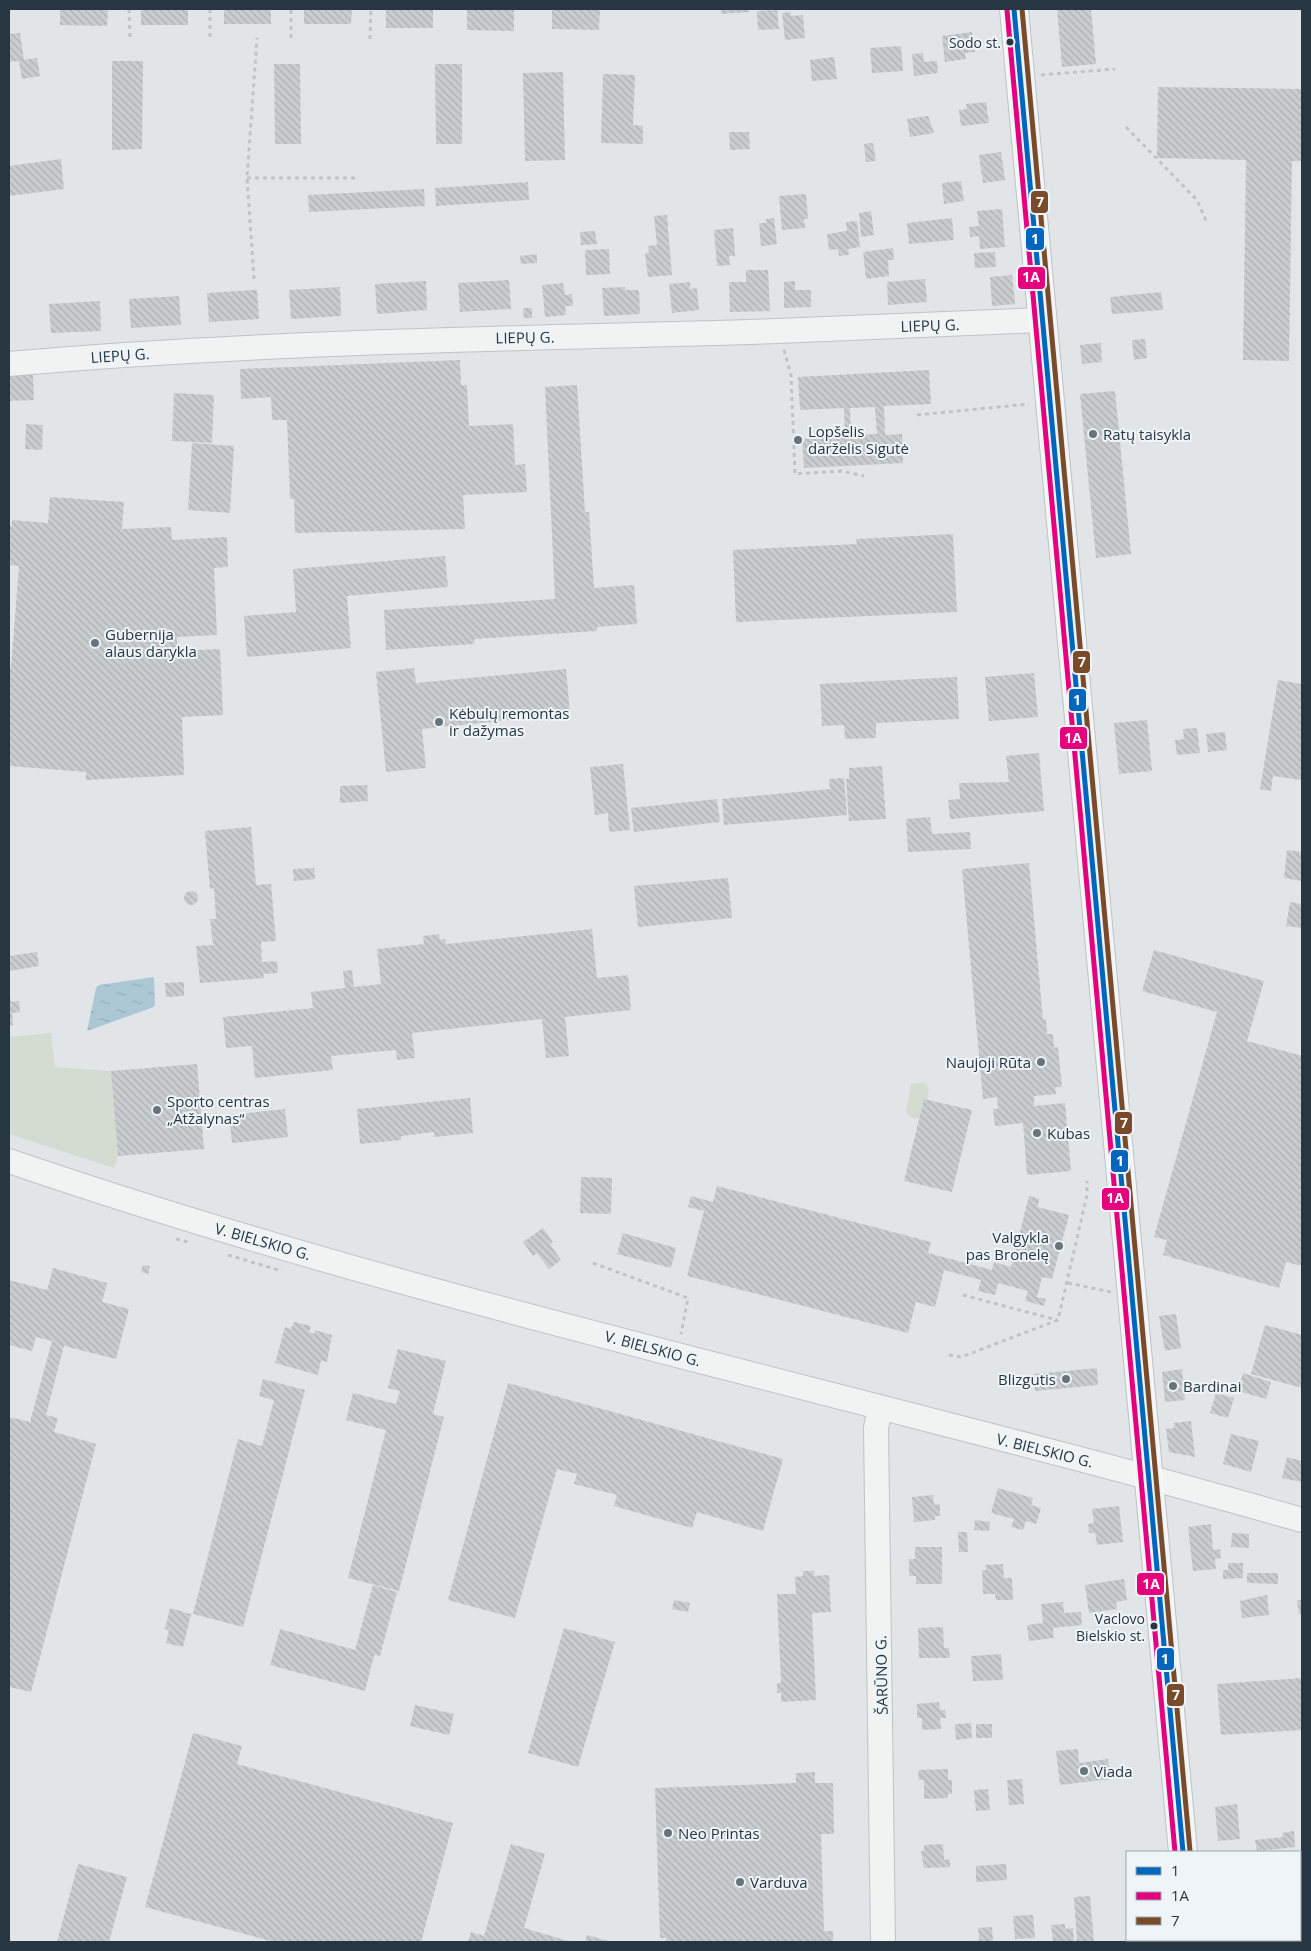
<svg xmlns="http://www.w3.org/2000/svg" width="1311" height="1951" viewBox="0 0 1311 1951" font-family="'Open Sans',sans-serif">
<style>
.green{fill:#d4dcd1}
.water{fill:url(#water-ripples)}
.building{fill:url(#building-back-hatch);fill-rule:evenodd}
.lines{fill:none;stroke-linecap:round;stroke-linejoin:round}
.minor-casing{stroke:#c0c3c5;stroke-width:26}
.major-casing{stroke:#bdc2c5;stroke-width:30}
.path{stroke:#bfc5c7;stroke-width:3;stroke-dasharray:4 4;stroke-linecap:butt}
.minor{stroke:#f1f3f3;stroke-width:24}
.major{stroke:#f5f6f6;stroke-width:28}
.bus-1-casing{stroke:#eef4f7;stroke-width:9}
.bus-2-casing{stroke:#eef4f7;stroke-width:9}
.bus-3-casing{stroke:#eef4f7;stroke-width:9}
.bus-1{stroke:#0065bd;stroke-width:5}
.bus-2{stroke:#e5007d;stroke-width:5}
.bus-3{stroke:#7a4b2a;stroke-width:5}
.bus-dot{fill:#263642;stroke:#eef4f7;stroke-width:2}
.poi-dot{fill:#68737c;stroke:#eef4f7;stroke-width:2}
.labels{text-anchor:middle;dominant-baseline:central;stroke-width:4;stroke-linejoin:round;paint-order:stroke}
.bus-label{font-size:14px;fill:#263642;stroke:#eef4f7;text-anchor:end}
.street-label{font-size:15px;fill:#263642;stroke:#eef4f7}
.poi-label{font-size:15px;fill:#263642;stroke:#eef4f7;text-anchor:start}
.line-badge{stroke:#eef4f7;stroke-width:2}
.badge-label{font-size:14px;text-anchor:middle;font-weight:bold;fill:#fff}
</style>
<defs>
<pattern id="water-ripples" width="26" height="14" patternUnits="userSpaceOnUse" patternTransform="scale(1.25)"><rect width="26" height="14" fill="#adc8d5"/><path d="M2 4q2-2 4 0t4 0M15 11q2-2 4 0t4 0" fill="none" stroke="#95acb8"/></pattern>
<pattern id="building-back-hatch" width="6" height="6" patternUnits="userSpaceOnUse" patternTransform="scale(1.25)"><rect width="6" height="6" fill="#cacdcf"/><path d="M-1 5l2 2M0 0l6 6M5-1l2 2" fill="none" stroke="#adb1b3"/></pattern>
</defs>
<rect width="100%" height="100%" fill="#e2e5e7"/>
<path class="green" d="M51,1033L55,1067L111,1071L118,1156L114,1168L9,1134V1037Z
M917,1083H925L929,1090L927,1100L924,1099L919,1119L910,1117L906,1112L911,1084Z"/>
<path class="water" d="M154,977L155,1004L154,1007L87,1031L96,988L99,985Z"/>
<path class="building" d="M60,9H108L107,26L60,25Z
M141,9H188V25H141Z
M224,9H271V24H224Z
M304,9H352L351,24H304Z
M386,9H433V28H386Z
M467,9H514V31L467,30Z
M552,9H600L599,30L552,29Z
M721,9H749V12L721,14Z
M1057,9H1091L1096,64L1062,67Z
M777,10L779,29L758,30L757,11Z
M791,12V16L803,15L805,38L785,40L782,13Z
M972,32L975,52L965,53L966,59L945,62L942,36Z
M20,33L24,60L37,58L40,76L22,79L19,61L9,62V34Z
M901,46L903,71L872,73L870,48Z
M923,53L924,62L937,61L938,73L914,76L912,54Z
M834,57L837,79L812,81L810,60Z
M112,61H143L142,149L112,150Z
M274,64H300L301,144H275Z
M435,64H462V144H436Z
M563,72L565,160L525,161L523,73Z
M603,74L635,75L633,125L643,126V144L601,143Z
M1158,87L1302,89V161H1292L1289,361L1243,360L1246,160L1157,158Z
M986,102L989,123L961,126L959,110L967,109L966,104Z
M928,116L934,133L910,137L907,119Z
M729,132H749L750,149L730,150Z
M873,143L876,161L866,162L864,144Z
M1001,152L1005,180L983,183L979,155Z
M61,159L64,189L9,196V166Z
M961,181L964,201L944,204L942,183Z
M528,182L529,200L436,206L435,188Z
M424,189L425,206L309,212L308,195Z
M806,194L808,219H804L805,228L782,230L779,196Z
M1002,209L1005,247L980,249L979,236L970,237L969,227L979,226L977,211Z
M871,211L874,235L861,237L859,213Z
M667,215L672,275L648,277L645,253H649L648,246L657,245L654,216Z
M774,218L777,244L761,246L759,223H766V219Z
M952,218L954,240L909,244L907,223Z
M857,221L860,247L848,249L849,255L839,256L838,249L829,250L827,234L847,231L846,222Z
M733,228L735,256H729L730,265L717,266L714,230Z
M595,231L597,244L581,245L580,232Z
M893,248L894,260H888L889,276L866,279L863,252Z
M609,249L610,274L586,275L585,250Z
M995,252L996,267L975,268L974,253Z
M537,254V263L521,264L520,256Z
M746,270H768L770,311L730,312L729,282H746Z
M1012,275L1015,304L992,306L990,277Z
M925,279L927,302L888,305L887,282Z
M509,280L511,309L460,312L458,283Z
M426,281L427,310L377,314L375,284Z
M795,281V290H811V307L784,308V282Z
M690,282V289L697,288L699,310L672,313L669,284Z
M563,283L565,295L572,294L573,306H565L566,315L545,317L542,285Z
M340,287L341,316L291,319L289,290Z
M625,287V290H639L640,314L604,316L602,288Z
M257,290L259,319L209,322L207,293Z
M1161,292L1163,310L1112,314L1110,297Z
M179,296L181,325L131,328L129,299Z
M100,301L101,331L51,333L49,304Z
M523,308H532V318H524Z
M1145,339L1147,358L1134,360L1132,340Z
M1101,343L1102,362L1082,364L1080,345Z
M460,360L461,385H467L469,426L513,424L515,465L525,464L527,492L463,495L465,529L295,533L294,499H290L287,420H272L271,397L241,399L240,369Z
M929,370L931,404L884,406L885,435L902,434L903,463L804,468L802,439L845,437L844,408L800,410L798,377ZM875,407L877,434L851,435L850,408Z
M33,372L34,400L9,401V373Z
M577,385L585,512H589L594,588L634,585L637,624L597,627V631L475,639L474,644L386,650L384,610L555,599L545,387Z
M1115,391L1131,554L1096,558L1080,394Z
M174,393L214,395L212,443L172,441Z
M26,424L43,425L42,450L25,449Z
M192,443L234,446L230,513L188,510Z
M50,497L124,502L122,529L171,527L172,540L227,537L228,567L214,568L217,635L177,637V651L220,649L223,715L182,717L184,775L86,780V772L9,766V667H11L19,566L9,565V526H12V520L48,523Z
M953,534L957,612L736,622L733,550L857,544L856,539Z
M445,556L448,587L347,596L351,648L247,657L244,616L296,612L293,569Z
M414,668L416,683L566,669L570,714L422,729L426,768L386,772L376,672Z
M1034,673L1038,717L989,721L985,677Z
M957,677L959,719L876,723V738L845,739L844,725L822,726L820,684Z
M1278,680L1302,684V780L1273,776L1271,791L1260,789Z
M1147,720L1152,771L1119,774L1114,723Z
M1197,728L1200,753L1177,755L1175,740L1184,739L1183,729Z
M1225,732L1227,750L1208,752L1206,734Z
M1039,753L1044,811L950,819L948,800L960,799L959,783L1009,782L1006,756Z
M623,764L630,830L609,832L608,813L595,815L590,767Z
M882,766L886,819L849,821L846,779H849V768Z
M844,778L847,815L724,825L722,799L830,789L829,779Z
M367,785L368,801L340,803V786Z
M717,799L720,822L634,832L631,808Z
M930,817L932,834L970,832L971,849L908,852L906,819Z
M251,827L256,885L271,884L276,941L261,942L262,962L277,961L278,973L263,974L264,978L200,983L196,946L213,945L210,919H216L214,888L210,889L205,831Z
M1287,850L1302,852V881L1284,878Z
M1029,863L1043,1020L1046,1019L1047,1034H1053L1054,1048L1058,1047L1062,1087H1055L1056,1094L1034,1096V1106L1065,1103L1071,1171L1027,1175L1023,1123L995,1126L993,1109H998L997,1097L983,1099L962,869Z
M314,868L315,879L294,881L293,869Z
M728,878L732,918L638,927L634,886Z
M184 898a7 7 0 1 1 14 0a7 7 0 1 1-14 0Z
M1290,902L1302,904V928L1286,926Z
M592,929L597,978L628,975L631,1010L565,1017L569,1056L546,1058L542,1019L412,1033L415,1058L397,1060L396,1050L331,1056L333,1070L255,1078L252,1046L226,1048L223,1017L313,1008L311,992L345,988L343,971L352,970L354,987L381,984L377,949L424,944L423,936L439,934L440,940L445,939L446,944Z
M1154,950L1264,981L1247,1041L1302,1056V1266L1286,1262L1279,1288L1163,1255L1167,1240L1154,1237L1217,1012L1142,991Z
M37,952L39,966L9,971V956Z
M184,982V996L166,997L165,983Z
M9,994L11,1002L19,1001L20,1012L12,1013L13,1025L9,1026Z
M197,1064L204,1149L118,1156L111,1071Z
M470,1098L473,1133L434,1137V1132L401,1136V1140L360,1144L357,1109Z
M924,1099L972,1110L952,1192L904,1181Z
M285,1109L288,1137L232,1143L229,1115Z
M581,1177L612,1178L611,1214L580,1213Z
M717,1186L931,1242L928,1253L992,1270L994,1262L1011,1267L1029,1196L1040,1199L1037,1207L1069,1215L1052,1279L1042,1277L1037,1297L1046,1299L1044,1306L1025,1301L1028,1291L998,1283L995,1295L978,1291L981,1280L944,1270L935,1307L916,1302L908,1333L687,1276L704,1211L688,1207L691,1196L713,1202Z
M543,1228L553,1242L550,1244L561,1260L549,1269L537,1253L533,1256L523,1242Z
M623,1233L676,1248L671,1268L617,1254Z
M143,1265L150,1266L148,1274L141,1272Z
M53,1268L107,1283L102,1302L129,1309L116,1359L64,1346L46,1415L58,1418L54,1432L96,1444L31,1692L9,1687V1417L30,1422L52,1341L36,1337L32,1351L9,1345V1280L47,1290Z
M1176,1314L1181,1348L1165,1351L1159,1316Z
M294,1322L311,1326L309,1332L314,1334L315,1330L332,1335L327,1362L321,1361L318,1375L275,1363L285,1327L291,1329Z
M1265,1325L1302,1335V1388L1251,1374Z
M398,1349L446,1361L433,1414L444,1417L399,1591L348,1578L386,1430L346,1420L353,1393L396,1404L400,1391L388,1388Z
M1097,1368L1098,1385L1035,1391L1034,1374Z
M1182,1369L1185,1400L1165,1402L1162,1372Z
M1243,1373L1271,1382L1266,1399L1238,1391Z
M263,1379L305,1390L243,1627L193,1614L238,1439L262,1446L274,1400L259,1396Z
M508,1383L783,1459L763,1531L697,1512L692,1528L614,1506L617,1495L574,1484L577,1474L557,1469L515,1618L448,1600Z
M1216,1393L1234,1398L1228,1418L1210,1413Z
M1191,1421L1195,1457L1169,1452L1166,1429L1174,1428V1423Z
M1231,1434L1259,1441L1251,1472L1223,1464Z
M1287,1457L1302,1461V1482L1282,1478Z
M998,1488L1033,1498L1031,1505L1041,1508L1036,1524L1026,1521L1023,1530L1011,1527L1014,1519L991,1513Z
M933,1495L934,1505L940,1504V1516H935V1520L914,1522L912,1497Z
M1119,1506L1123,1542L1097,1545L1095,1533H1089L1088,1524L1094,1523L1092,1509Z
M975,1520L990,1522L989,1531L974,1530Z
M1211,1524L1213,1550L1220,1549L1221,1558L1215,1559L1216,1569L1193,1571L1188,1527Z
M958,1532H967L968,1552H959Z
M1232,1533L1249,1534V1548L1231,1547Z
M915,1547H942V1584H916V1576H909V1559H915Z
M1228,1563H1243V1578L1223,1579V1570H1228Z
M1003,1564L1004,1578H1012L1013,1600H996L995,1594H983L982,1570H986L985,1565Z
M803,1571H814V1576L829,1575L831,1612L812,1613L816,1700L781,1702V1693H777V1683H781L777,1594H796L795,1577L803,1576Z
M1247,1573H1278V1584L1247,1583Z
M1124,1579L1127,1600L1116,1602L1117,1609L1089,1613L1085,1585Z
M373,1585L397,1592L380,1656L374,1655L365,1691L270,1665L280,1629L355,1650Z
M1267,1595L1269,1615L1242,1618L1240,1601Z
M674,1600L690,1603L688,1612L672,1609Z
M1297,1600H1302V1614H1299Z
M1063,1602L1064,1613L1081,1612L1082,1625L1053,1628L1054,1638L1029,1641L1027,1625L1043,1623L1041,1604Z
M170,1608L191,1614L183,1647L166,1643L169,1630L165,1629Z
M943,1627L944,1648H949L950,1658H919L918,1628Z
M564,1628L615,1642L578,1767L528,1753Z
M1001,1654L1003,1680L973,1681L971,1656Z
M1302,1678V1730L1221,1735L1217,1684Z
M939,1702L940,1710H945L946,1718H940L941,1729L922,1730V1718H917V1704Z
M415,1705L454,1714L449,1735L410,1726Z
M971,1723L972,1738L956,1740L955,1724Z
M976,1724H992V1738H976Z
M193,1733L242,1746L237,1764L453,1823L421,1942H274L145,1907Z
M1078,1749L1079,1763L1108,1759L1111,1779L1060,1785L1056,1751Z
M948,1769V1780H952V1794H948V1798L924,1799V1780H919L918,1770Z
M815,1772V1783H833L834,1834H821L824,1931H833V1942H666V1938H660L655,1788L796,1783V1773Z
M1022,1779L1024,1804L1009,1805L1007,1780Z
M988,1789L990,1810L976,1811L974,1790Z
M1237,1804L1240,1839L1218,1841L1215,1807Z
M1294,1831L1295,1847L1257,1851L1255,1840L1283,1837L1282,1833Z
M511,1844L545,1854L524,1928L572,1942H468L471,1932L484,1936Z
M943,1844L944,1860L950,1859V1867L924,1868L921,1851H924V1845Z
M78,1864L127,1877L109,1942H57Z
M1006,1864L1007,1880L976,1882V1866Z
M1090,1896L1094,1942H1077L1074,1897Z
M1033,1915L1035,1938L1015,1939L1013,1916Z
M1065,1924V1929L1073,1928L1074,1942H1053L1051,1925Z
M992,1927L993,1942H972L979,1940L978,1928Z
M587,1935L612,1942H585Z
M1130,1940H1161V1942H1130Z"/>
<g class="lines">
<defs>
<path id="minor" d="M9,364C264,341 521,339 777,331C865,328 953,324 1042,320
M9,1161C432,1306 872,1397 1302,1520
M880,1408L876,1428L883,1942"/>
<path id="major" d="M1014,9L1183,1852
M1190,1940V1942"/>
</defs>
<use href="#minor" class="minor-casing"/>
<use href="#major" class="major-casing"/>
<path class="path" d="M129,9L130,37
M210,37V9
M291,38V9
M370,39L371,9
M1041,75L1115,69
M1126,127L1197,200L1207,223
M247,178H355
M254,279L247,178L257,38
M784,350L791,375L795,474L841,471L864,476
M917,415L1029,404
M176,1239L191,1243
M228,1255L282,1271
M593,1263L688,1298L681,1334
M1068,1283L1111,1292
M963,1295L1057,1320
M949,1355L961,1357L1058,1320L1087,1195V1181"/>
<use href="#minor" class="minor"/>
<use href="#major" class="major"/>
<defs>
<path id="bus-1" d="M1014,9L1183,1852"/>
<path id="bus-2" d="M1007,10L1175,1852"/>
<path id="bus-3" d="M1022,9L1190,1851"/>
</defs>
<use href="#bus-1" class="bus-1-casing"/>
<use href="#bus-2" class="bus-2-casing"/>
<use href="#bus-3" class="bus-3-casing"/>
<use href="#bus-1" class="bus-1"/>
<use href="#bus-2" class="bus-2"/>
<use href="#bus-3" class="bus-3"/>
</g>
<g class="bus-dot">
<circle cx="1010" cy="42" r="4.5"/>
<circle cx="1154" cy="1626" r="4.5"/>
</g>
<g class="poi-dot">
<circle cx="1093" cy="434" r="5"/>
<circle cx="798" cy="440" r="5"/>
<circle cx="95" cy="643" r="5"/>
<circle cx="439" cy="722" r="5"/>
<circle cx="1041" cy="1062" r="5"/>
<circle cx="157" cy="1110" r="5"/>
<circle cx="1037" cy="1133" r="5"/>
<circle cx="1059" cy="1246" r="5"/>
<circle cx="1066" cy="1379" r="5"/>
<circle cx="1173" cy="1386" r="5"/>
<circle cx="1084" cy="1771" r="5"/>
<circle cx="668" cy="1833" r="5"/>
<circle cx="740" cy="1882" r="5"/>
</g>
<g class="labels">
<g class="bus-label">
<text x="1001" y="42">Sodo st.</text>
<text x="1145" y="1618">Vaclovo<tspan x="1145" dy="17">Bielskio st.</tspan></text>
</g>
<g class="street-label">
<text transform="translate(930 325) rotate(-2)">LIEPŲ G.</text>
<text transform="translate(525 337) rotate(-1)">LIEPŲ G.</text>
<text transform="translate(120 355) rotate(-4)">LIEPŲ G.</text>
<text transform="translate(263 1241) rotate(16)">V. BIELSKIO G.</text>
<text transform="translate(653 1348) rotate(15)">V. BIELSKIO G.</text>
<text transform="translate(1045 1450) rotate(14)">V. BIELSKIO G.</text>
<text transform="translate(881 1675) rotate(-91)">ŠARŪNO G.</text>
</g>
<g class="poi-label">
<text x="808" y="431">Lopšelis<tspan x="808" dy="17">darželis Sigutė</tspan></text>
<text x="1103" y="434">Ratų taisykla</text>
<text x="105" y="634">Gubernija<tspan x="105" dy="17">alaus darykla</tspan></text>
<text x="449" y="713">Kėbulų remontas<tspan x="449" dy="17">ir dažymas</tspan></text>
<text x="1031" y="1062" text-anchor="end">Naujoji Rūta</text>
<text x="167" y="1101">Sporto centras<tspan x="167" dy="17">„Atžalynas“</tspan></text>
<text x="1047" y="1133">Kubas</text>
<text x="1049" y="1237" text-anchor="end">Valgykla<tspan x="1049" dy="17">pas Bronelę</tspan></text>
<text x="1056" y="1379" text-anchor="end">Blizgutis</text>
<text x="1183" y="1386">Bardinai</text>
<text x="1094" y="1771">Viada</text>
<text x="678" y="1833">Neo Printas</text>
<text x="750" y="1882">Varduva</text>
</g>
</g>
<g class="line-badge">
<rect x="1030" y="190" width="19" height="24" rx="5" fill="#7a4b2a"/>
<rect x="1025" y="227" width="20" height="24" rx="5" fill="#0065bd"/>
<rect x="1017" y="266" width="29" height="24" rx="5" fill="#e5007d"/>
<rect x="1072" y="650" width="19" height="24" rx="5" fill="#7a4b2a"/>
<rect x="1068" y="688" width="19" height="24" rx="5" fill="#0065bd"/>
<rect x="1059" y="726" width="29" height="24" rx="5" fill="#e5007d"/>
<rect x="1114" y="1111" width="19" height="24" rx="5" fill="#7a4b2a"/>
<rect x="1110" y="1149" width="19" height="24" rx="5" fill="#0065bd"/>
<rect x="1101" y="1187" width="29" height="24" rx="5" fill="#e5007d"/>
<rect x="1136" y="1572" width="29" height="24" rx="5" fill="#e5007d"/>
<rect x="1156" y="1647" width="19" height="24" rx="5" fill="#0065bd"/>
<rect x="1166" y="1683" width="19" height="24" rx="5" fill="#7a4b2a"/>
</g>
<g class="badge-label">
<text x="1040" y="207">7</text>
<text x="1035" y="244">1</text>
<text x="1031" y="282">1A</text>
<text x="1082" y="667">7</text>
<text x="1077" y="705">1</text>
<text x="1073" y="743">1A</text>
<text x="1124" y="1128">7</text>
<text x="1120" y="1166">1</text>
<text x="1115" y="1203">1A</text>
<text x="1151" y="1589">1A</text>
<text x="1165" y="1664">1</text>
<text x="1176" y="1700">7</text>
</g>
<rect width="1311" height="1951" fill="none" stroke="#263642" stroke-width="20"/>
<rect x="1126" y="1851" width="175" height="90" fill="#eef4f7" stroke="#9ea8af"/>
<rect x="1136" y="1867" width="25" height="8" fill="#0065bd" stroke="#9ea8af"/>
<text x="1171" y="1876" font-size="15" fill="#263642">1</text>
<rect x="1136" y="1892" width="25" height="8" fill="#e5007d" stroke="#9ea8af"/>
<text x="1171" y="1901" font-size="15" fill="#263642">1A</text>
<rect x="1136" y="1917" width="25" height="8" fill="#7a4b2a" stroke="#9ea8af"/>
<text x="1171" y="1926" font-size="15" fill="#263642">7</text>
</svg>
